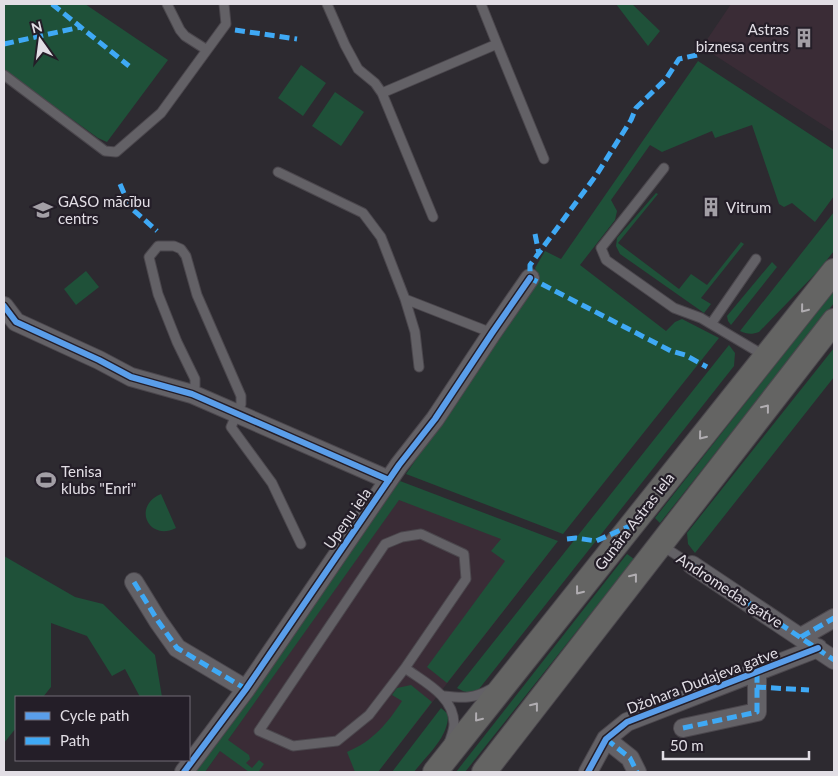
<svg xmlns="http://www.w3.org/2000/svg" width="838" height="776" viewBox="0 0 838 776" font-family="Lato,sans-serif">
<style>
.commercial{fill:#3a2c36}
.green{fill:#1f5139}
.lines{fill:none;stroke-linecap:round;stroke-linejoin:round}
.lane-casing{stroke:#4b474d;stroke-width:11}
.street-casing{stroke:#4b474d;stroke-width:20}
.secondary-casing{stroke:#4b474d;stroke-width:26}
.lane{stroke:#636166;stroke-width:9}
.street{stroke:#636166;stroke-width:18}
.secondary{stroke:#646463;stroke-width:24}
.quiet{stroke:#3fa9f5;stroke-width:5;stroke-dasharray:10 5;stroke-linecap:butt}
.cycleway-casing{stroke:#241e28;stroke-width:9}
.cycleway{stroke:#5a9eea;stroke-width:6}
.oneway{stroke:#b0adb1}
.labels{text-anchor:middle;dominant-baseline:central;stroke-width:4.5;stroke-linejoin:round;paint-order:stroke}
.poi-label{font-size:15px;fill:#e2dee5;stroke:#241e28;text-anchor:start}
.street-label{font-size:15px;fill:#e2dee5;stroke:#241e28}
</style>
<rect width="100%" height="100%" fill="#2d2a30"/>
<path class="commercial" d="M731,4H834V132L702,47Z
M401,496L548,554L378,772H205Z"/>
<path class="green" d="M4,4H85L168,60L107,142L98,138L4,70Z
M616,4H632L660,31L648,46Z
M698,61L834,150V196L815,222L792,203L784,207L779,204L752,125L715,138L712,131L662,152L650,145L611,200L617,211L615,220L580,265L666,331L675,322L682,319L719,338L563,534L406,474L531,291L538,275L535,268L545,251L561,259Z
M301,65L326,83L303,116L278,98Z
M335,92L364,112L341,146L312,126Z
M656,193L658,194L618,243L679,289L691,274L707,285L741,242L744,244L701,298L711,304L704,313L620,254L616,246L617,238Z
M834,212V251L817,272L759,332C751,335 747,334 740,331Z
M772,262L777,267L731,325L728,321L727,316Z
M86,271L99,287L76,305L64,289Z
M834,290V303L660,523L655,518Z
M729,345L735,353L734,366L479,689C470,694 466,693 457,688Z
M834,348V377L695,553L688,544L687,533Z
M400,481L558,541L447,683L427,667L505,561L491,551L501,539L399,500L228,740L249,755L250,759L246,763L252,768L259,760L264,764L259,771L260,772H249L220,751L205,772H191Z
M161,494L176,528C148,542 132,506 161,494Z
M627,554L634,559L465,772H456Z
M4,556L75,597L103,604L155,655L162,697H140L125,669L112,676L87,636L51,623V687L43,697H16V728L4,743Z
M411,685L432,702L378,772H355L347,752C373,741 387,724 402,701L392,695L397,688Z
M441,708L448,714C449,737 427,755 414,772H392Z"/>
<g class="lines">
<defs>
<path id="lane" d="M167,4L180,30L185,36L207,50
M327,4L345,45L358,69L375,83L382,93L433,217
M481,4L497,44
M4,75L105,151L116,152L161,113L226,24L224,4
M382,93L497,44L544,159
M664,168L601,248L606,260L674,308L701,318L711,324
M278,172L363,213L381,237L405,299L415,332L419,367
M756,259L711,324L765,356
M405,299L492,333
M192,394L195,386V379L177,342L158,294L149,257L158,246H174L181,249L186,256L197,295L241,396V404L231,427L272,483L301,544
M661,545L692,565
M405,668L369,715L337,741L293,746L259,731L385,544L402,537L421,534L464,554L466,579L405,668C424,682 454,696 454,724C454,730 451,737 449,743
M444,696C463,698 474,699 491,689"/>
<path id="street" d="M4,306L16,322L99,360L131,377L192,394L389,480
M692,565L834,660
M134,582L158,621L177,648L246,689
M801,637L834,618
M683,728L757,712V672
M606,739L630,758L637,772
M184,772L246,689L399,465L435,419L492,333L530,278
M588,772L606,739L627,722L818,648"/>
<path id="secondary" d="M435,772L834,271
M484,772L834,321"/>
</defs>
<use href="#lane" class="lane-casing"/>
<use href="#street" class="street-casing"/>
<use href="#secondary" class="secondary-casing"/>
<use href="#lane" class="lane"/>
<use href="#street" class="street"/>
<use href="#secondary" class="secondary"/>
<path class="quiet" d="M52,4L129,66
M235,30L297,39
M4,44L81,27
M697,55L679,59L666,79L636,108L631,120L597,174L530,265V278L671,351L685,355L707,367
M120,184L130,207L157,231
M535,234L539,254
M567,539L576,538L596,541L632,525
M692,565L834,660
M134,582L158,621L177,648L246,689
M801,637L834,618
M756,687L809,690
M683,728L757,712V672
M606,739L630,758L637,772"/>
<defs>
<path id="cycleway" d="M4,306L16,322L99,360L131,377L192,394L389,480
M184,772L246,689L399,465L435,419L492,333L530,278
M588,772L606,739L627,722L818,648"/>
</defs>
<use href="#cycleway" class="cycleway-casing"/>
<use href="#cycleway" class="cycleway"/>
</g>
<defs><path id="oneway-chevron" d="M-2-3.5L2.5 0L-2 3.5" fill="none" stroke-width="1.6" stroke-linecap="round" stroke-linejoin="round" transform="scale(1.25)"/></defs>
<g class="oneway">
<use href="#oneway-chevron" transform="translate(804 309) rotate(129)"/>
<use href="#oneway-chevron" transform="translate(766 408) rotate(-52)"/>
<use href="#oneway-chevron" transform="translate(702 436) rotate(129)"/>
<use href="#oneway-chevron" transform="translate(634 577) rotate(-52)"/>
<use href="#oneway-chevron" transform="translate(579 591) rotate(128)"/>
<use href="#oneway-chevron" transform="translate(535 706) rotate(-52)"/>
<use href="#oneway-chevron" transform="translate(478 718) rotate(129)"/>
</g>
<defs>
<symbol id="building-bare" viewBox="-9 -9 18 18"><path d="M-4-6H4V6H1V3H-1V6H-4ZM-2.5-4.3h1.7v1.8h-1.7ZM.8-4.3h1.7v1.8H.8ZM-2.5-1h1.7V.8h-1.7ZM.8-1h1.7V.8H.8Z" fill="#a39fa6" stroke="#241e28" stroke-width="2.5" paint-order="stroke"/></symbol>
<symbol id="university-bare" viewBox="-9 -9 18 18"><path d="M0-5L7-2L0 1L-7-2ZM-4 1L0 2.5L4 1V4Q0 6-4 4Z" fill="#a39fa6" stroke="#241e28" stroke-width="2.5" paint-order="stroke"/></symbol>
<symbol id="stadium-bare" viewBox="-9 -9 18 18"><path d="M0-5a6.5 5 0 1 0 0 10a6.5 5 0 1 0 0-10ZM-3.5-1.8h7v3.6h-7Z" fill="#a39fa6" stroke="#241e28" stroke-width="2.5" paint-order="stroke"/></symbol>
</defs>
<g fill-rule="evenodd">
<use href="#building-bare" x="790" y="24" width="28" height="28"/>
<use href="#building-bare" x="697" y="193" width="28" height="28"/>
<use href="#university-bare" x="29" y="196" width="28" height="28"/>
<use href="#stadium-bare" x="32" y="466" width="28" height="28"/>
</g>
<g class="labels">
<g class="poi-label">
<text x="789" y="29" text-anchor="end">Astras<tspan x="789" dy="17">biznesa centrs</tspan></text>
<text x="58" y="201">GASO mācību<tspan x="58" dy="17">centrs</tspan></text>
<text x="726" y="207">Vitrum</text>
<text x="61" y="471">Tenisa<tspan x="61" dy="17">klubs "Enri"</tspan></text>
</g>
<g class="street-label">
<text transform="translate(347 518) rotate(-55)">Upeņu iela</text>
<text transform="translate(634 521) rotate(-52)">Gunāra Astras iela</text>
<text transform="translate(730 590) rotate(33)">Andromedas gatve</text>
<text transform="translate(702 680) rotate(-21)">Džohara Dudajeva gatve</text>
</g>
</g>
<rect width="838" height="776" fill="none" stroke="#e2dee5" stroke-width="10"/>
<rect x="15" y="696" width="175" height="65" fill="#241e28" stroke="#706b74"/>
<rect x="25" y="712" width="25" height="8" fill="#5a9eea" stroke="#706b74"/>
<text x="60" y="721" font-size="15" fill="#e2dee5">Cycle path</text>
<rect x="25" y="737" width="25" height="8" fill="#3fa9f5" stroke="#706b74"/>
<text x="60" y="746" font-size="15" fill="#e2dee5">Path</text>
<g transform="translate(40 40) rotate(346)" stroke="#241e28" stroke-width="4" paint-order="stroke">
<path d="M0-4L9 19L0 12L-9 19Z" fill="#e2dee5"/>
<text y="-8" font-size="14" font-weight="bold" text-anchor="middle" fill="#e2dee5">N</text>
</g>
<path d="M663 751v8h146v-8" fill="none" stroke="#e2dee5" stroke-width="2.5"/>
<text x="670" y="751" font-size="15" fill="#e2dee5" stroke="#241e28" stroke-width="4" paint-order="stroke">50 m</text>
</svg>
